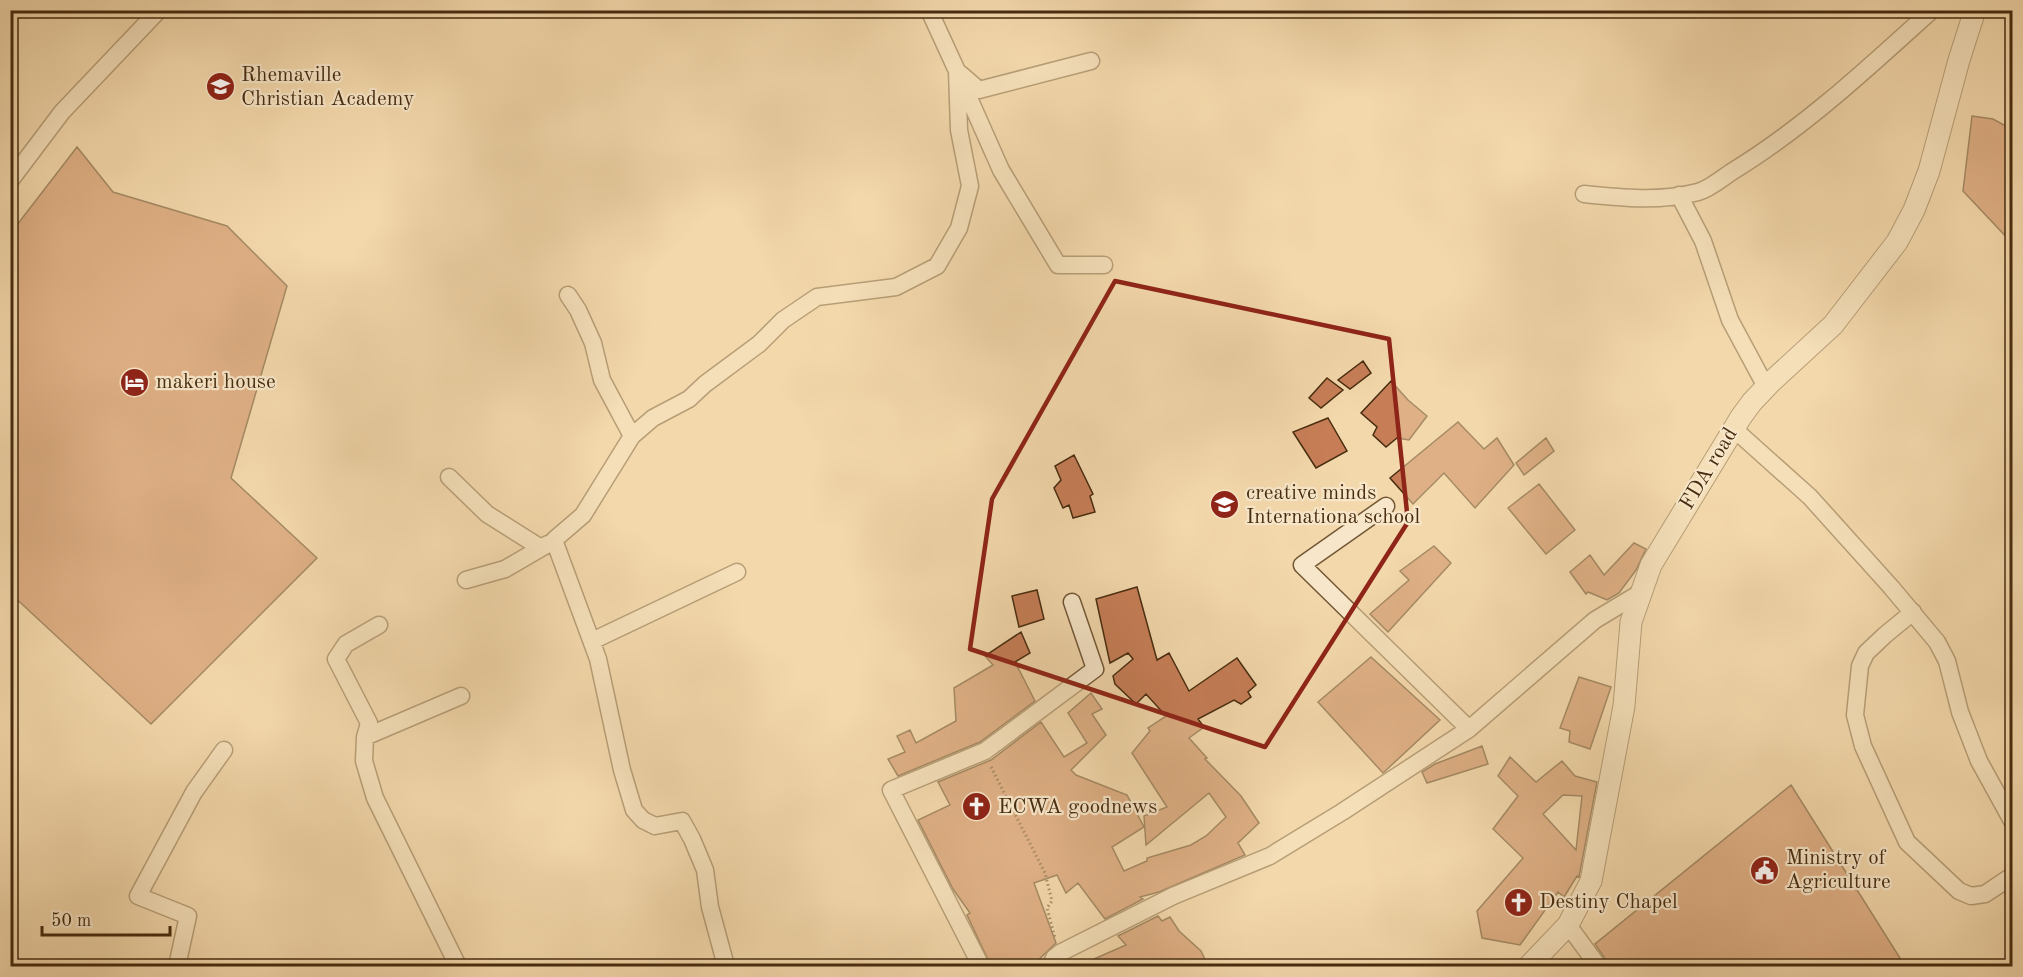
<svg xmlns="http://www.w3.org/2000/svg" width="2023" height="977" viewBox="0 0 2023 977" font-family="'Old Standard TT',serif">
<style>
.building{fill:#c77e57;stroke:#472c0f;stroke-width:1.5;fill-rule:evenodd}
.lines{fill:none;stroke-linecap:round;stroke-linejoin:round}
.minor-casing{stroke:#725736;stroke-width:19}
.tertiary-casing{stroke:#725736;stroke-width:23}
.path{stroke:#472c0f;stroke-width:3;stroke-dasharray:1.5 3;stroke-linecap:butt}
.minor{stroke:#f7e6c9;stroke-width:16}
.tertiary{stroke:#f7e6c9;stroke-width:21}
.marked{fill:none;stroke:#8f2418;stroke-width:4.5;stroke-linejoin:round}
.labels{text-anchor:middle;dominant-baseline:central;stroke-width:4.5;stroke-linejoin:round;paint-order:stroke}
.poi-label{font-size:21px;fill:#472c0f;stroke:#f7e6c9;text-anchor:start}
.street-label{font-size:21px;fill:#472c0f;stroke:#f7e6c9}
</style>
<rect width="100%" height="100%" fill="#f3d8ac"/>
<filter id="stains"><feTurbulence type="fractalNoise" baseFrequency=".00333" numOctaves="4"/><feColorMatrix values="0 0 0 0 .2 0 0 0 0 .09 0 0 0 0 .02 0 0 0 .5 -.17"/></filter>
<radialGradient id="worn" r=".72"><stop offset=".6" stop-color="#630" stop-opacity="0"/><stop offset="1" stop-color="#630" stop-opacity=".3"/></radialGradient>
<path class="building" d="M1972,116L1993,119L2013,130V244L1963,191Z
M77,147L113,192L227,226L287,286L231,478L317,558L151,724L10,593V234Z
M1363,361L1371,373L1350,389L1338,380Z
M1327,378L1343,390L1321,408L1309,398Z
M1391,381L1408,400L1427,416L1409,440L1397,438L1386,447L1373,435L1377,427L1361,413Z
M1328,418L1347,451L1316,468L1293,432Z
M1458,422L1484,449L1497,438L1514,465L1475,508L1444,473L1413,504L1390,478Z
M1546,438L1554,451L1524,475L1516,463Z
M1074,455L1093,494L1090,496L1095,512L1073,518L1069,505L1063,508L1054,488L1061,480L1055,466Z
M1539,484L1575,530L1546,554L1508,508Z
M1634,543L1646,549L1636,570L1619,593L1607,600L1588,592L1586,594L1570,572L1590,555L1604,575Z
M1434,546L1451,563L1388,632L1370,614L1409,580L1400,571Z
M1137,587L1157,660L1169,653L1189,691L1237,658L1256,685L1248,692L1251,697L1241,704L1234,700L1198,719L1204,727L1189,738L1207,758L1205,759L1241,796L1259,823L1238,843L1245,855L1159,892L1140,897L1143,899L1105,919L1078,883L1066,893L1057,875L1034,883L1056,943L1032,966H991L967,915L970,913L953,889L918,820L950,805L938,782L991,760L1041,722L1064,757L1087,743L1068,713L1091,693L1102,709L1092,714L1106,735L1071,770L1076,775L1127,795L1144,827L1112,847L1124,871L1147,861V858L1191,845L1206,836L1226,817L1209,793L1146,845L1144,816L1167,807L1132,753L1150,731L1148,728L1166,716L1146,694L1136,704L1115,684L1113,676L1133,659L1128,653L1110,663L1096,599Z
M1037,590L1044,619L1019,627L1012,596Z
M1021,632L1030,653L1015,662L1035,701L980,742L898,776L888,759L905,752L897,736L910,730L916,743L956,721L954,688L993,665L985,656Z
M1371,657L1440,720L1383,773L1318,702Z
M1579,677L1611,687L1590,749L1569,742L1570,731L1560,728Z
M1482,746L1488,764L1427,783L1422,772L1435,764Z
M1510,757L1536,782L1562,761L1575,776L1597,782L1579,877L1577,876L1564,897L1558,892L1520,945L1482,938L1477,911L1523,858L1493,829L1518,796L1498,776ZM1563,795L1582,796L1576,850L1543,814Z
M1791,785L1905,966H1608L1606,960L1595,944Z
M1158,916L1162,921L1170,917L1179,931L1201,951L1208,966H1078L1126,945L1118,936Z"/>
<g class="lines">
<defs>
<path id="minor" d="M929,10L957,71L979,90L1091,61
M10,181L62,112L159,10
M1584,194C1622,198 1660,202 1698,192C1710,189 1722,178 1733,171C1805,127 1869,67 1932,10
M1679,195L1703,241L1730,320L1766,387
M568,295L578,310L593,343L602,380L632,436L583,515L554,540L598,659L622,770L634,810L643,820L655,826L682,821L692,839L705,870L710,907L726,966
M1734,429L1810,497L1891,587L1937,642L1947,661L1960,712L1979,761L2012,821
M632,436L653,418L689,399L705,384L759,344L783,320L817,297L896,287L937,266L959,228L970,186L959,130L957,71L1001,170L1058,265H1104
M449,477L487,514L541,548
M1386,506L1302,565L1469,729L1595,620L1640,593
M466,580L505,569L548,544
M1913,612L1885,635L1866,653L1860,666L1855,715L1863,746L1907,842L1959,891L1971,896L1985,894L2012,876
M379,625L346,644L336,659L369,723L365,737L364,761L375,798L458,966
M592,641L737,572
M365,737L461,696
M1568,925L1598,966
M177,966L188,916L138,896L194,792L224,750
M981,966L891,790L985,751L1095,669L1072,602
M1051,966L1054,958L1060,953L1173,896L1270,856L1342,812L1469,729"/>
<path id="tertiary" d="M1529,966L1568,925L1591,881L1624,706L1631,622L1651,565L1741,417L1752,402L1771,382L1833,325L1897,242L1914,210L1929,171L1959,60L1975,10"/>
</defs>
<use href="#minor" class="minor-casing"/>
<use href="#tertiary" class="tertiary-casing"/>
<path class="path" d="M991,767L1045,873L1052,901L1047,908L1055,938"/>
<use href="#minor" class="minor"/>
<use href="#tertiary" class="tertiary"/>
</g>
<path d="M0 0H2023V977H0ZM1115,281L1389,339L1408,522L1265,747L970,649L992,499Z" fill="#f3d8ac" fill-opacity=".55" fill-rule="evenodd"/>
<path class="marked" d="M1115,281L1389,339L1408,522L1265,747L970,649L992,499Z"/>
<defs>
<symbol id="school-disc" viewBox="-11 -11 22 22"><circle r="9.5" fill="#8f2418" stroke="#f7e6c9"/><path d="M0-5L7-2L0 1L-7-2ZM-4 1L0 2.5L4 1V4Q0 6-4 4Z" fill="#fff"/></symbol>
<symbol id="hotel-disc" viewBox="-11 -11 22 22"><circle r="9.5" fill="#8f2418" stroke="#f7e6c9"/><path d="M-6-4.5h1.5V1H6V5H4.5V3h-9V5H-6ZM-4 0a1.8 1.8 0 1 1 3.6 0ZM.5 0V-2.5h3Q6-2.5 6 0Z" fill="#fff"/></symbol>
<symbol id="church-disc" viewBox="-11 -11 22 22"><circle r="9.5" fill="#8f2418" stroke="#f7e6c9"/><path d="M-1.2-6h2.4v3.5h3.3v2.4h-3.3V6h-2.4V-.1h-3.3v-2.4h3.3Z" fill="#fff"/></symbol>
<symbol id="civic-disc" viewBox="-11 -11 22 22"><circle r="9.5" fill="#8f2418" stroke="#f7e6c9"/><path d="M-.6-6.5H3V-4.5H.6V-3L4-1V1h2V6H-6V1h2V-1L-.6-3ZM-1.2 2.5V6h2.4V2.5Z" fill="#fff"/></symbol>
</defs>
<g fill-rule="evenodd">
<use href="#school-disc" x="204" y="70" width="33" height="33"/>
<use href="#hotel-disc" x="118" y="366" width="33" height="33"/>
<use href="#school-disc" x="1208" y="488" width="33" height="33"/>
<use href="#church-disc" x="960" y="790" width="33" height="33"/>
<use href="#civic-disc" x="1748" y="854" width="33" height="33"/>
<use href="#church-disc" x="1502" y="886" width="33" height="33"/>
</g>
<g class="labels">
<g class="poi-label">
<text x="241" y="75">Rhemaville<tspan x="241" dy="24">Christian Academy</tspan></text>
<text x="156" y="382">makeri house</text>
<text x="1246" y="493">creative minds<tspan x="1246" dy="24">Internationa school</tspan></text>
<text x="998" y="807">ECWA goodnews</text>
<text x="1786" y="858">Ministry of<tspan x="1786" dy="24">Agriculture</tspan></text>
<text x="1539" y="902">Destiny Chapel</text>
</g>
<g class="street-label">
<text transform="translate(1709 469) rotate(-59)">FDA road</text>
</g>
</g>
<rect width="2023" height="977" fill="none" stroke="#f3d8ac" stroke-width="36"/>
<rect x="12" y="12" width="1999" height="953" fill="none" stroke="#472c0f" stroke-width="3"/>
<rect x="18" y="18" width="1987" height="941" fill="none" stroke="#472c0f" stroke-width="1.5"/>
<path d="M42 926v9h128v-9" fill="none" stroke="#472c0f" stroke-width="3"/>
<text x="51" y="926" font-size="18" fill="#472c0f" stroke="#f7e6c9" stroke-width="4.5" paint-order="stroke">50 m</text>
<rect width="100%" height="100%" filter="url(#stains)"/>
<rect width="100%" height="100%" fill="url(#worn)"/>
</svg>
